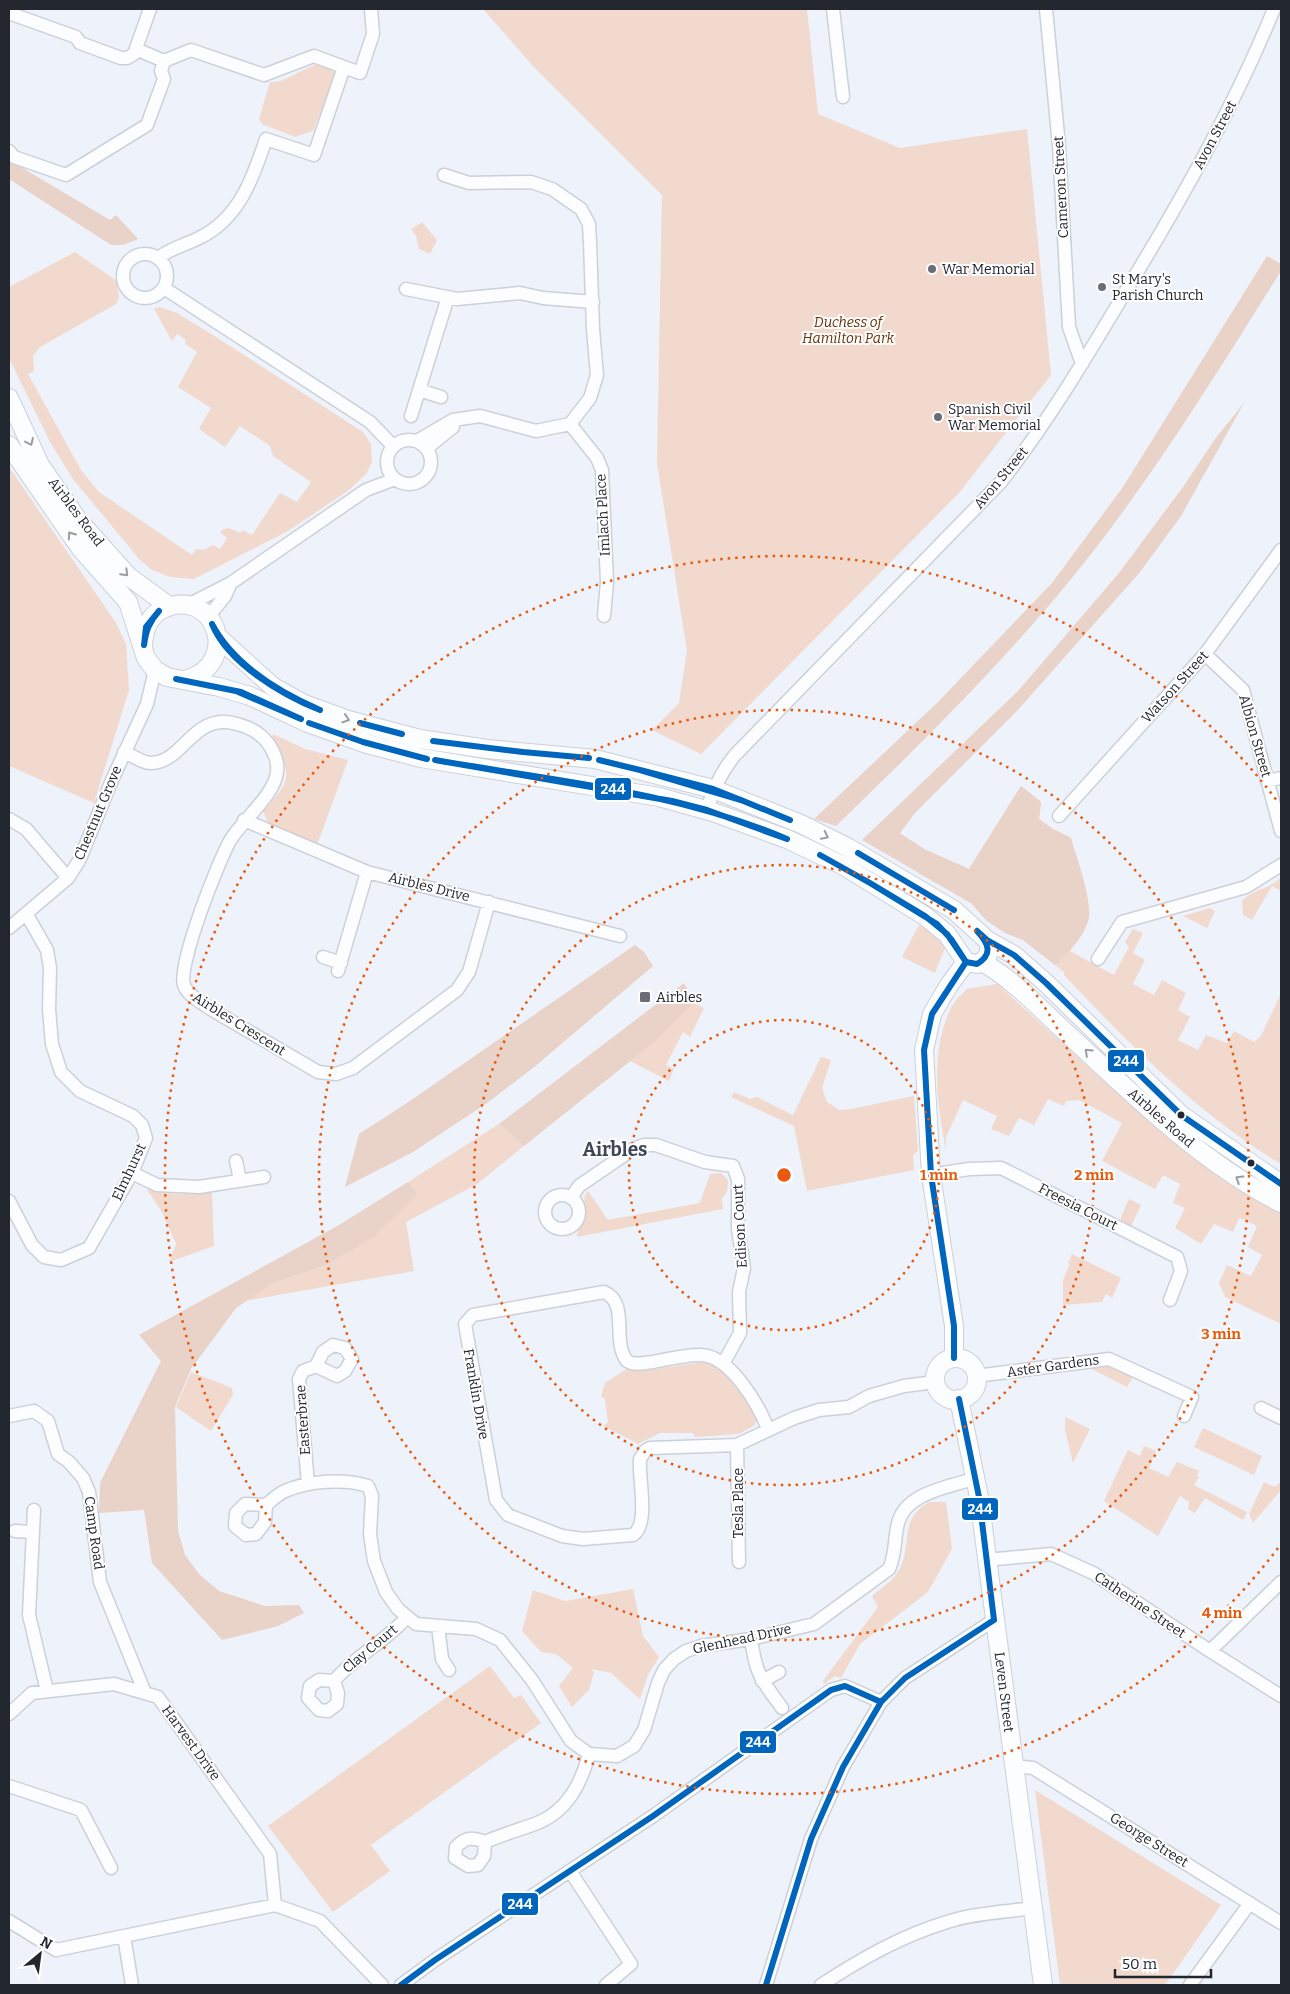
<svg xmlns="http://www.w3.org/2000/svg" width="1290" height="1994" viewBox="0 0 1290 1994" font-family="Bitter,serif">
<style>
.green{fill:#f1d9ce}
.forest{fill:#e9d2c7}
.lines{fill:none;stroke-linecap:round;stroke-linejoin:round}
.street-casing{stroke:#ccd0d8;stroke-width:15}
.secondary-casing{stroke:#ccd0d8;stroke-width:20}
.street{stroke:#fcfdfe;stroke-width:12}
.secondary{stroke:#fcfdfe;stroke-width:18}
.bus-1-casing{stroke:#fff;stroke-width:10}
.bus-1{stroke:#0065bd;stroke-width:6}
.oneway{stroke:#9a9ca0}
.ring{fill:none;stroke:#e8590c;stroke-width:2.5;stroke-dasharray:2.5 5}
.poi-dot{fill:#696d75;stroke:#fff;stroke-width:2}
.bus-dot{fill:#22262e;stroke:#fff;stroke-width:2}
.labels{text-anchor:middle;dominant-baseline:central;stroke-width:4;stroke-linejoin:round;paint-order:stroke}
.street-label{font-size:14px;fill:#22262e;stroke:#fff}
.poi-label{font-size:14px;fill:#22262e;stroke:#fff;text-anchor:start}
.park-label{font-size:14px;font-style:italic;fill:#683106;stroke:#fff}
.district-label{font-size:19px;font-weight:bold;fill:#3e4758;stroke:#fff}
.centre{fill:#e8590c;stroke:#fff;stroke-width:2.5}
.ring-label{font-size:15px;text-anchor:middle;font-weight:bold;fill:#e8590c;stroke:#fff;stroke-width:4;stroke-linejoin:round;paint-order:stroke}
.line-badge{stroke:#fff;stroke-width:2}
.badge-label{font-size:14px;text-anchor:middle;font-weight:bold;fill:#fff}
</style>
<rect width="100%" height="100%" fill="#eef2fa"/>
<path class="green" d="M483,9H807L818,114L900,148L1027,129L1051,375L959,493L701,754L652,730L679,703L687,651L657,463L662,195L534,67Z
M318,63L334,68L333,72L337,73L313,131L295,137L262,124L259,119L270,82L281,81Z
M422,222L437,240L430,254L419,249L416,236L411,229Z
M75,252L117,281L119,298L116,304L40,347L33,356L34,371L28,374L81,470L99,492L192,555L196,549L204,550L213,545L220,549L227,538L220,532L224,529L229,528L240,533L243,530L252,535L280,493L297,502L311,482L273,456L270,446L240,426L225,447L199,429L211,408L178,387L197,352L185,344L186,340L177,334L172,341L154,309L159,307L177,313L216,337L363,432L371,444L372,462L366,474L349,490L288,531L194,579L171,577L152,570L140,560L73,479L50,442L9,358V287Z
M9,467L116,623L126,644L129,690L94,803L9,766Z
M273,734L305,749L348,760L317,845L268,823L263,811C292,779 293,777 272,738Z
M1021,786L1041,802L1039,819L1053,829L1071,838L1088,901V921L1070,951L1114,975L1129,947L1125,942L1133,929L1143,933L1133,953L1145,960L1133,984L1154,995L1162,980L1186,993L1178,1010L1190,1017L1178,1040L1198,1050L1206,1035L1227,1043L1234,1031L1254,1042L1261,1036L1281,993V1164C1199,1115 1129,1044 1064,975V972L1023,940L1005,933L986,920L971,903L918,873L926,850L969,869Z
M1281,877V891L1272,886L1252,920L1243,915L1242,901C1253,889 1271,889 1281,877Z
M1210,908L1215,911L1207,928L1183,916Z
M919,925L941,937L946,945L935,973L902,957Z
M997,984C1085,1062 1178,1158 1281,1212V1324L1225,1297L1219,1283L1227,1265L1251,1276L1262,1255L1248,1247L1257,1226L1239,1218L1233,1232L1214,1224L1201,1244L1175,1228L1185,1208L1173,1203L1180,1184L1163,1175L1155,1189L1102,1161L1122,1123L1079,1100L1066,1101L1064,1106L1048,1099L1034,1125L1019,1118L1009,1136L991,1129L997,1116L963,1100L946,1137V1150C937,1104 930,1054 950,1010C953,1002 961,995 967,989Z
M694,1003L704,1008L690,1037L683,1032L666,1065L674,1069L669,1081L630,1061Z
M821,1057L831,1060L822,1088L827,1102L835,1107L840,1110L851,1109L914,1096L918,1151L913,1155L914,1170L807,1191L794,1126L731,1097L734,1092L750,1099L757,1097L793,1115Z
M499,1124L524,1146L477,1184L406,1222L414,1271L244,1301L273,1283L324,1266L418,1194L408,1182Z
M721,1173L728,1180L727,1192L722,1198L723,1209L577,1237C577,1228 583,1223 584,1214C586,1205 581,1198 588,1191L608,1220L700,1203L710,1174Z
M147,1189L176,1194L212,1193L214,1246L169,1262L176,1244L163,1214Z
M1129,1199L1141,1205L1131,1226L1121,1221V1217Z
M1072,1254L1121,1278L1112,1298L1106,1294L1102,1302L1063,1305V1280L1070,1264L1068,1263Z
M1110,1361L1135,1373L1127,1387L1088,1367Z
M705,1362C731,1369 742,1394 757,1415L755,1425L739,1434L695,1437L693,1433H660L638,1444L604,1426L608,1422L605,1399L601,1396L605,1383L628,1368L645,1370Z
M191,1372L232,1388L233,1395L211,1431L176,1407Z
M1065,1417L1090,1429L1073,1463L1065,1430Z
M1203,1428L1262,1456L1254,1475L1194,1447Z
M1144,1446L1156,1451L1149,1468L1168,1477L1177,1462L1199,1471L1197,1476L1199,1477L1194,1485L1247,1512L1243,1520L1205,1498L1195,1513L1188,1509L1189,1502L1180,1496L1158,1536L1104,1501L1128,1450L1140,1456Z
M1281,1481V1490L1253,1523L1249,1514L1264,1482L1275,1487Z
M929,1502H946L952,1549L928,1592L860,1644L841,1678L835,1676L824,1684L823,1681L878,1607L872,1596C884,1586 897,1578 902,1564C911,1538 901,1518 929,1502Z
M633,1589L643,1636L659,1657L648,1675L640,1699L611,1673L591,1669L594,1672L589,1690L572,1707L559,1686L573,1668L556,1654L541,1652L522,1631L533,1590L565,1601Z
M490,1666L514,1698L521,1695L541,1723L371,1845L390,1871L333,1912L268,1826Z
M1035,1790L1221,1905L1165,1985H1060Z"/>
<path class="forest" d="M9,160L110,220L116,215L138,239L123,245H111L9,179Z
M1267,256L1281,264V271C1229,354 1177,438 1119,517C1037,630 936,729 836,826L814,819L938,702L1052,583L1123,487Z
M1244,403L1181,516L1140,572L1016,712L915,813L900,833L926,850L969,869L1021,786L1041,802L1039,819L1053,829L1071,838C1076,857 1094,903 1088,922C1082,939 1068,953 1055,965L1023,940L1005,933L986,920L971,903L862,840L1018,691L1119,573L1183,487L1215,439Z
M635,945L644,952L653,966L533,1068L487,1103L413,1152L345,1187L359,1134L407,1103Z
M684,983L694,1003L654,1042L524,1146L499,1124Z
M408,1182L418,1194L374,1237L324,1266L273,1283L236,1308L191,1369L175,1407L178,1531L185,1555L199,1574L219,1591L265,1606L299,1605L304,1613L278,1626L222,1640L152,1563L144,1510L99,1513L100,1483L161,1361L139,1335L339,1225Z"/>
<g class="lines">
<defs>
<path id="street" d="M833,9L843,97
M1046,9L1059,146L1069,327L1082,364
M9,13L76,37L80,43L121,58H127L134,54L150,9
M136,49L164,61
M9,151L14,157L66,175L147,125L164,79L161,71L164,61L191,50L264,75L314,56L360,73L373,34L371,9
M123 276a22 22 0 1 1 44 0a22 22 0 1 1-44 0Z
M158,258C171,248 185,245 199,238C239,219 253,178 266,139L314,155L344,67
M164,288L370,422L393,446
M406,289L457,299L520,293L543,298L593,302
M419,390L441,397
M411,416L448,297
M570,424L597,458L602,470L607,582L604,616
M387 462a22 22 0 1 1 44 0a22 22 0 1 1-44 0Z
M417,441L453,420L480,416L536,431L570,424L590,398L597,375L593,329L590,242L589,224L581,209L552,189L531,182L469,183L444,175
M427,448L453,427
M188,605L231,583L366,490L395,479
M209,616L225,596L231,583
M1205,654L1243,690L1281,831
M124,752C132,755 144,764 152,763C184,761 192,715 233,723C242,725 253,729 260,735C270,743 279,759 277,772C275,794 243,820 231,839C219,859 177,966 184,985C187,995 201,1002 209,1008L318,1072L336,1074L353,1068L457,990L469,972L489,902
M1267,781L1281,778
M707,810C713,789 721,772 735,755L1001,482C1047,423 1086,358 1124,294C1180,202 1233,109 1274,9
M1059,816L1205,654L1281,550
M9,819L26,829L68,878
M244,820L367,872L620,936
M9,928L68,878L80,859L112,780L147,704L155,670
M323,957L341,963
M1098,959L1122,922L1246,887L1281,865
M338,971L367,872
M236,1161L240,1180
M132,1173L157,1185L199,1187L264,1177
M931,1175L969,1169L1001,1168L1177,1257L1181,1271L1170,1300
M545 1212a17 17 0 1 1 34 0a17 17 0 1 1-34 0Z
M571,1198L579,1186L633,1149L644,1145H656L705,1162L733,1166L738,1179V1229L744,1268L739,1292L740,1333L723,1364
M9,1201L32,1245L44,1257L61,1260L89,1248L132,1173L146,1138L142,1125L133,1116L80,1091L61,1072L52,1044L49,1009L50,968L47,950L27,915
M976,1376L1109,1359L1192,1397L1184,1416
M1261,1408L1281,1418
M9,1416L34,1411L48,1421L58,1454L69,1462L83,1478L89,1492L100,1582L145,1693
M768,1429C758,1404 730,1355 700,1355C685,1355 668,1359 653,1362C644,1363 635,1366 627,1361C611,1341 630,1303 604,1292L473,1315L465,1324L496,1500L508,1515L562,1536L583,1539L633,1535C650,1524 638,1478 640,1459L645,1451L650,1448L737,1445L794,1418L819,1410L849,1407L869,1396L904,1386L935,1382
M737,1445L739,1562
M308,1484L299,1379L303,1371L316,1366L337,1376L345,1371L352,1359L345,1348L333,1345L323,1352L316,1366
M266,1505L245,1504L236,1513L235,1526L246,1535L256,1534L265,1522L266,1505C271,1501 278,1494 285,1491C308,1481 344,1478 368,1486L372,1496L370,1534L374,1561L386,1592L398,1609L416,1624L476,1629L500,1640L532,1680L571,1741L589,1754L617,1756L634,1746L644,1730L658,1683L664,1670L674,1659L686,1651L701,1646L751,1639L814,1624L889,1569C896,1554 894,1539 898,1523C906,1492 950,1487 976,1478
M34,1510L29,1615L47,1691
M15,1531L33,1532
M986,1560L1051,1554L1093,1573L1210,1651L1281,1696
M438,1626L442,1659L449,1670
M751,1639C756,1675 761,1679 782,1708
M1210,1651L1281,1582
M319,1680L334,1681L338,1693L337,1704L328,1711L319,1710L308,1698L310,1686Z
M334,1681C355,1656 385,1642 406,1618
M762,1681L779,1672
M9,1714L32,1693L114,1684L158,1697L270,1854L275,1905
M1013,1766L1033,1768L1281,1923
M9,1786L81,1810L111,1868
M485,1842L484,1856L478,1865L468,1866L455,1858L456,1847C466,1837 472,1837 485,1842C501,1835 518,1830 535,1824C567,1812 581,1784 589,1754
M570,1871L631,1964L606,1985
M9,1921L56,1950L275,1905L320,1921L382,1985
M124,1936L132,1985
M401,1985L435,1960L653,1816L831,1690L845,1686L881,1702
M766,1985L811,1839L843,1767L881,1702L905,1678L994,1620
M821,1985C861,1959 901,1936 947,1922C974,1913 1005,1912 1033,1908
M1190,1985L1250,1903"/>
<path id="secondary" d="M9,398L40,465L78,520L128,576L169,606
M9,445L81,549L128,602L146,658L155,670L167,677L219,687L250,696L308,723L367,744L421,758L659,797L713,812L787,839L844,866L925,916L947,934L966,962L977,964C988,960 992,951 987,940
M218,637L272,686L304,704L348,720L420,739L487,749L595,759L713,789L801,824L849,848L954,910L987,940L1014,955L1046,983L1181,1115L1281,1184
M143,645C144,631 148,617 161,610C213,583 245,663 185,680
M982,962C1016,981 1043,1012 1072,1038C1138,1099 1201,1162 1281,1203
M954,1358V1326L931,1175L924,1050L932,1014L949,985L966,962
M935 1379a21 21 0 1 1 42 0a21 21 0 1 1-42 0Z
M959,1399L979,1497L1043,1985"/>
</defs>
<use href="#street" class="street-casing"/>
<use href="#secondary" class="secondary-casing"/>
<use href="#street" class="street"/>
<use href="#secondary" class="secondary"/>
<defs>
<path id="bus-1" d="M212,624C233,664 279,692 320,710
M212,624C228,663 282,695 320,710
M144,645L146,627L159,611
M144,645C146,631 149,622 159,611
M176,679L241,692L301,719
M176,679L236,691L301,719
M309,723L363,742
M309,723L363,742
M360,723L402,734
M360,723L402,734
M433,741L523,752
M433,741L523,752
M363,742L427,759
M363,742L427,759
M523,752L589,758
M523,752L589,758
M435,760C555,781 674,791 787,839
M435,760L672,801L707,810L787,839
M599,760L640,770
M599,760L640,770
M640,770L713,789L741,800
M640,770L741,800
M741,800L790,820
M741,800L790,820
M858,853L954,910
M858,853L954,910
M820,855L870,883
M820,855L870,883
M870,883L937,924L951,939L966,962
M870,883L925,916L947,934L966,962
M977,931L987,940L1014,955L1046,983L1181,1115L1281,1184
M966,962L977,964C993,954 989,944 977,931
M954,1358V1326L931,1175L924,1050L932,1014L966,962
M959,1399L979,1497L994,1620
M401,1985L435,1960L653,1816L831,1690L845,1686L881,1702
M766,1985L811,1839L843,1767L881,1702L905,1678L994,1620"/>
</defs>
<use href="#bus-1" class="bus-1-casing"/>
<use href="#bus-1" class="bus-1"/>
</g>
<defs><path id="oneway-chevron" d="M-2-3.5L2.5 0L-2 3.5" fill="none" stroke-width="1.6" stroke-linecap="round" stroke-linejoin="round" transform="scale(1.25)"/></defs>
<g class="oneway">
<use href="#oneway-chevron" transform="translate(30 442) rotate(65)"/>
<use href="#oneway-chevron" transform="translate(71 535) rotate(-125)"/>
<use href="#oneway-chevron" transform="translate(125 573) rotate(45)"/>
<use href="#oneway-chevron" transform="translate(346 719) rotate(18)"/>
<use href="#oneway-chevron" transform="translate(825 836) rotate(26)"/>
<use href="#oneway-chevron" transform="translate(1088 1052) rotate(-137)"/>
<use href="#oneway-chevron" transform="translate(1239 1179) rotate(-148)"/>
</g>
<g class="ring">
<circle cx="784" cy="1175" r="155"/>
<circle cx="784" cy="1175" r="310"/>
<circle cx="784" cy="1175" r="465"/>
<path d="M1278 1548A619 619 0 1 1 1278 802"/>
</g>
<g class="poi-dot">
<circle cx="932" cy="269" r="5"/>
<circle cx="1102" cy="287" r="5"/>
<circle cx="938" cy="417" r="5"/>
<rect x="639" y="991" width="12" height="12" rx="2.5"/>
</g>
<g class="bus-dot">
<circle cx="1181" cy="1115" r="4.5"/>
<circle cx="1251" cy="1163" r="4.5"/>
</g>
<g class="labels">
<g class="street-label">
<text transform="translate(1215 135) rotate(-62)">Avon Street</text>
<text transform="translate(1061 187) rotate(-93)">Cameron Street</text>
<text transform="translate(1001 478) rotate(-50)">Avon Street</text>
<text transform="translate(76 512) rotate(53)">Airbles Road</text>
<text transform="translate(603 515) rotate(-93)">Imlach Place</text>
<text transform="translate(1175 687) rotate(-48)">Watson Street</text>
<text transform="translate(1255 736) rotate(74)">Albion Street</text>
<text transform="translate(98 813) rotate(-67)">Chestnut Grove</text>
<text transform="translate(429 887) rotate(14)">Airbles Drive</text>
<text transform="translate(239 1024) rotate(32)">Airbles Crescent</text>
<text transform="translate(1161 1118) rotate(41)">Airbles Road</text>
<text transform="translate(129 1172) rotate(-65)">Elmhurst</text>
<text transform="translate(1078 1207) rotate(27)">Freesia Court</text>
<text transform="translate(740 1226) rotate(-93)">Edison Court</text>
<text transform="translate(1053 1366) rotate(-8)">Aster Gardens</text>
<text transform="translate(476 1394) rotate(80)">Franklin Drive</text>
<text transform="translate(303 1420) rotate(-94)">Easterbrae</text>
<text transform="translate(738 1503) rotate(-90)">Tesla Place</text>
<text transform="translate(94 1533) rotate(82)">Camp Road</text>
<text transform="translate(1140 1605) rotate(34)">Catherine Street</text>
<text transform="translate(742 1639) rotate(-12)">Glenhead Drive</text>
<text transform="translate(370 1649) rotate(-40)">Clay Court</text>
<text transform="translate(1004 1692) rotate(83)">Leven Street</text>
<text transform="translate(191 1743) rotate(54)">Harvest Drive</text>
<text transform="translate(1149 1840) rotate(32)">George Street</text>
</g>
<g class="poi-label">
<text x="942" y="269">War Memorial</text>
<text x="1112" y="279">St Mary's<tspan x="1112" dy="16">Parish Church</tspan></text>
<text x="948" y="409">Spanish Civil<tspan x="948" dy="16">War Memorial</tspan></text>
<text x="656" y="997">Airbles</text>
</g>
<g class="park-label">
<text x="848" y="322">Duchess of<tspan x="848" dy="16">Hamilton Park</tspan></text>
</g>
<g class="district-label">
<text x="615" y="1149">Airbles</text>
</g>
</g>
<circle cx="784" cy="1175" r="8" class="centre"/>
<g class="ring-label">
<text x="939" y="1180">1 min</text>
<text x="1094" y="1180">2 min</text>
<text x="1221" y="1339">3 min</text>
<text x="1222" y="1618">4 min</text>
</g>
<g class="line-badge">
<rect x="594" y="777" width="38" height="24" rx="5" fill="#0065bd"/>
<rect x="1107" y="1049" width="38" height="24" rx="5" fill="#0065bd"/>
<rect x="961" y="1497" width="38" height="24" rx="5" fill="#0065bd"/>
<rect x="739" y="1730" width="38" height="24" rx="5" fill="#0065bd"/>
<rect x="501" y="1892" width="38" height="24" rx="5" fill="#0065bd"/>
</g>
<g class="badge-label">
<text x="613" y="794">244</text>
<text x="1126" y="1066">244</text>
<text x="980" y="1514">244</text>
<text x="758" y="1747">244</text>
<text x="520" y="1909">244</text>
</g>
<rect width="1290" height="1994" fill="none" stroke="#22262e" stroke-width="20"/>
<g transform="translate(40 1954) rotate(29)" stroke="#ffffff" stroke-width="4" paint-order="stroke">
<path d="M0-4L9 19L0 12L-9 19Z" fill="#22262e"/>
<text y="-8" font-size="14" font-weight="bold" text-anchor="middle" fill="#22262e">N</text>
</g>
<path d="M1115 1969v8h96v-8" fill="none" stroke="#22262e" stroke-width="2.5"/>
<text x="1122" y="1969" font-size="15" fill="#22262e" stroke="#ffffff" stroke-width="4" paint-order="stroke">50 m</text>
</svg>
